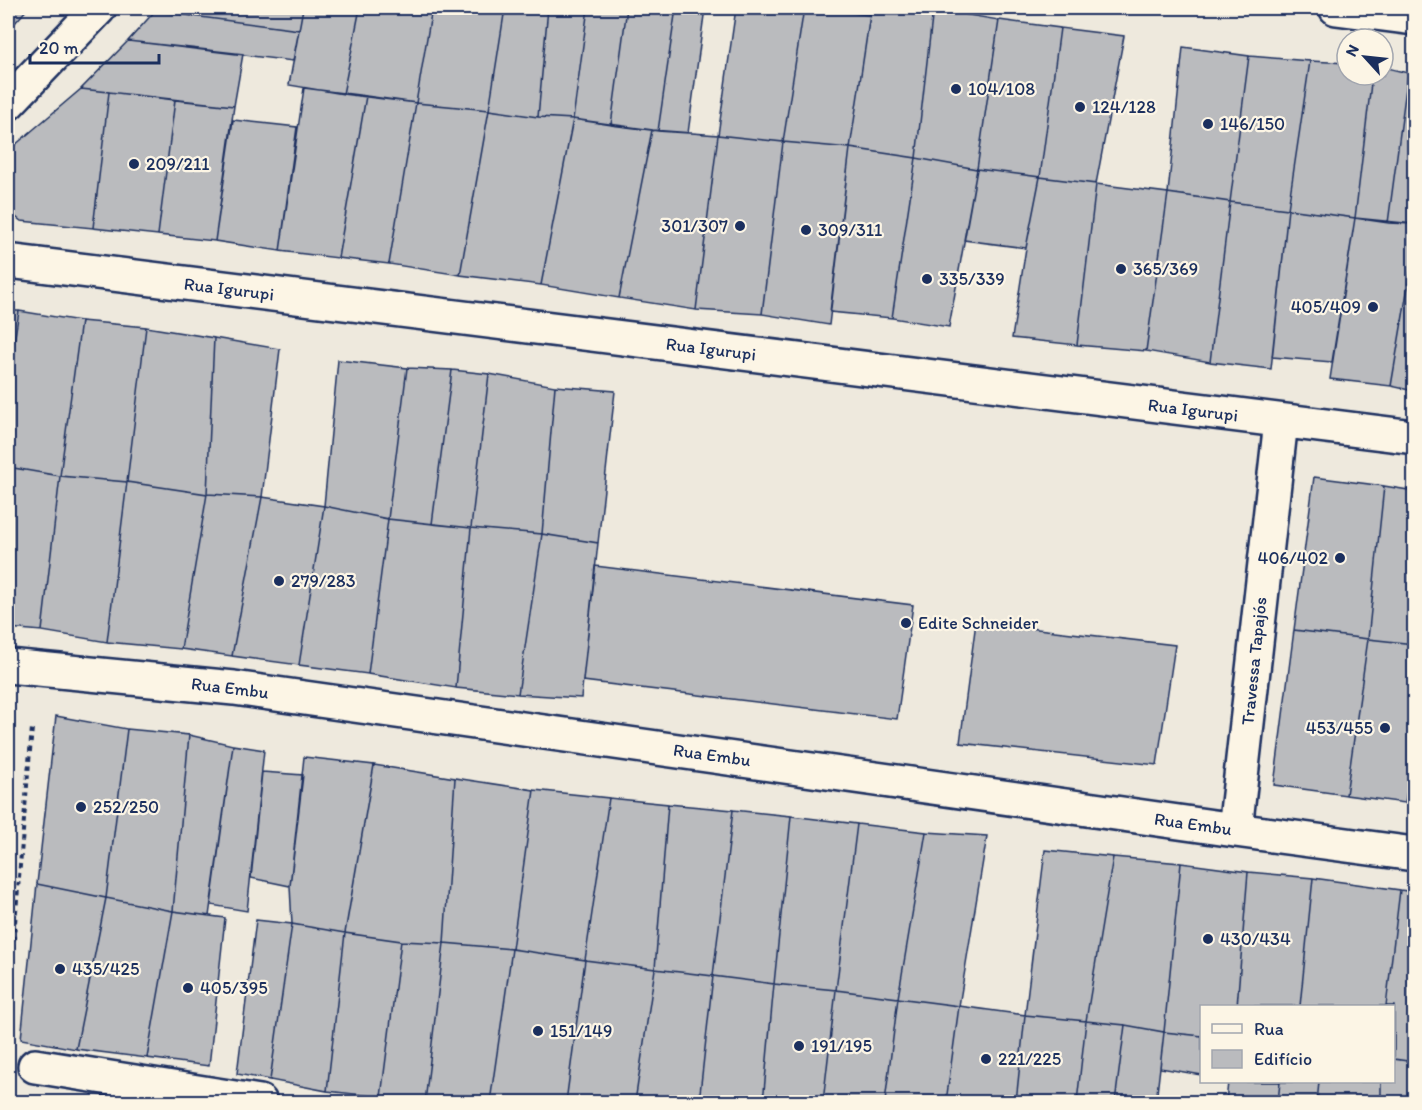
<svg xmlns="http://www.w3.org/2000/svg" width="1422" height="1110" viewBox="0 0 1422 1110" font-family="Itim,sans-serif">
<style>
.building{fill:#babbbe;stroke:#1b2f5e;stroke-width:1.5}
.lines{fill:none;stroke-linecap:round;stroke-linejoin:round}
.street-casing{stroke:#1b2f5e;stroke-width:38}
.path{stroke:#1b2f5e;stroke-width:4;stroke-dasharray:4.5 4.5;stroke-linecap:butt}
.street{stroke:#fcf5e5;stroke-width:33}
.poi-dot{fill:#1b2f5e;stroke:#fcf5e5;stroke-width:2}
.labels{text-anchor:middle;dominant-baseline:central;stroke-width:4.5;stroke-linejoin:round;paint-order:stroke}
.poi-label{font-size:18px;fill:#1b2f5e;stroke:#fcf5e5;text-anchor:start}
.street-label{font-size:18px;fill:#1b2f5e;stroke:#fcf5e5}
</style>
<rect width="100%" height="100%" fill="#eee9dd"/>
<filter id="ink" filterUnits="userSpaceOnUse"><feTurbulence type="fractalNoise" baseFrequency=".0167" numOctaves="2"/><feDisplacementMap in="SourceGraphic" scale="12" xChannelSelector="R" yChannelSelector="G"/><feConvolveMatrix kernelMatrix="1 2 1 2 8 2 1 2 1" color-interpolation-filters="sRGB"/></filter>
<g filter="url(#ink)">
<path class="building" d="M8,8H28L8,31Z
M159,8H303L299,30L155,11Z
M303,8H360L343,94L289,85Z
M360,8H432L416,103L343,94Z
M432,8H505L489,110L416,103Z
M505,8H548L538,117L489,110Z
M548,8H588L573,119L538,117Z
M588,8H627L611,125L573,119Z
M627,8H676L658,131L611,125Z
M676,8H705L688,133L658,131Z
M736,8H804L783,142L718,135Z
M804,8L870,15L850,148L783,142Z
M871,8L933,9L916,158L850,148Z
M933,9L999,20L977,169L916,158Z
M155,11L299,30L293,61L128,41Z
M999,20L1060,28L1040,177L977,169Z
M1060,28L1124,36L1096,184L1040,177Z
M128,41L243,54L234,106L81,89Z
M1183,47L1249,56L1230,202L1168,193Z
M1249,56L1310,61L1288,209L1230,202Z
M1310,61L1347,63V75H1372L1355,218L1288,209Z
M1383,67L1408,73L1388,223L1355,218L1372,75H1383Z
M1408,73H1414V224L1388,223Z
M304,88L366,96L338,258L280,251Z
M81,89L109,92L93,228L21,221L8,211V151Z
M109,92L175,100L158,235L93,228Z
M366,96L416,103L389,264L338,258Z
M175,100L234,106L215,241L158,235Z
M416,103L489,110L460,275L389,264Z
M489,110L538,117L573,119L541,285L460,275Z
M573,119L652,130L619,298L541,285Z
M233,120L297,127L280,251L215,241Z
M652,130L718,135L696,310L619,298Z
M718,135L783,142L762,314L696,310Z
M783,142L850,148L829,325L762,314Z
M850,148L916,158L892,318L830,312Z
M916,158L977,169L949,327L892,318Z
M977,169L1040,177L1026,248L964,240Z
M1040,177L1096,184L1077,345L1012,338L1026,248Z
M1096,184L1168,193L1146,351L1077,345Z
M1168,193L1230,202L1210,362L1146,351Z
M1230,202L1288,209L1271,369L1210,362Z
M1288,209L1355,218L1332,362L1272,357Z
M1355,218L1414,224V251L1391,386L1330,379Z
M1414,251V391L1391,386Z
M8,311H19L8,381Z
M19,311L81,321L60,476L8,467V381Z
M81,321L146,327L127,482L60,476Z
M146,327L214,338L207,494L127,482Z
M214,338L280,349L262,497L207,494Z
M338,360L407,368L388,519L324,506Z
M407,368L452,370L432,524L388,519Z
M452,370L489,374L471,528L432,524Z
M489,374L555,386L542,534L471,528Z
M555,386L615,391L598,543L542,534Z
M8,467L60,476L42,631L8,628Z
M60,476L127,482L107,642L42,631Z
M1314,477L1384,486L1368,639L1294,630Z
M127,482L207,494L181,649L107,642Z
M1384,486L1414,491V644L1368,639Z
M207,494L262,497L232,656L181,649Z
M262,497L324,506L299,665L232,656Z
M324,506L388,519L368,674L299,665Z
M388,519L471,528L456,688L368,674Z
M471,528L542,534L518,694L456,688Z
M542,534L598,543L581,698L518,694Z
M595,566L913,605L897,719L583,681Z
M976,622L1175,645L1157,765L960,743Z
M1294,630L1368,639L1346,795L1274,785Z
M1368,639L1414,644V747L1405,803L1346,795Z
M56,716L127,729L106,898L37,884Z
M127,729L189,735L173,911L106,898Z
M189,735L233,745L209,916L173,911Z
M233,745L264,750L247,911L211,905Z
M1414,747V805L1405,803Z
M304,757L374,765L345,933L292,924L290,886Z
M374,765L455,778L444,943L401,941L345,933Z
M262,772L303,775L290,886L251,878Z
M455,778L534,790L512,949L444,943Z
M534,790L609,798L585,960L512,949Z
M609,798L668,804L655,969L585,960Z
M668,804L733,810L713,976L655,969Z
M733,810L791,816L774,984L713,976Z
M791,816L857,824L836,990L774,984Z
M857,824L926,832L898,998L836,990Z
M926,832L987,836L959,1006L898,998Z
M1045,850L1113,857L1086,1021L1025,1015Z
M1113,857L1181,863L1164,1032L1125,1025L1086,1021Z
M1181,863L1248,872L1237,1006H1202V1036L1164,1032Z
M1248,872L1313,878L1300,1006H1237Z
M1313,878L1400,890L1386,1006H1300Z
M37,884L106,898L76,1049L21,1039Z
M1400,890L1414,892V1062L1394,1059V1006H1386Z
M106,898L173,911L147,1058L76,1049Z
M173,911L225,918L209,1066L147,1058Z
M256,920L292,924L270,1080L237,1074Z
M292,924L345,933L327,1091L270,1080Z
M345,933L401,941L381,1097L327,1091Z
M401,941L444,943L425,1102L381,1097Z
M444,943L512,949L490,1102H425Z
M512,949L585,960L566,1102H490Z
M585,960L655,969L635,1102H566Z
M655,969L713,976L699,1102H635Z
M713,976L774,984L763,1102H699Z
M774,984L836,990L823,1102H763Z
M836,990L898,998L885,1102H823Z
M898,998L959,1006L946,1102H885Z
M959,1006L1025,1015L1016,1102H946Z
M1025,1015L1086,1021L1077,1102H1016Z
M1086,1021L1125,1025L1115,1102H1077Z
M1125,1025L1164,1032L1156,1102H1115Z
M1164,1032L1202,1036V1075L1160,1068Z
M1394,1059L1414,1062V1102H1381V1082H1394Z
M1228,1082H1280L1278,1102H1226Z
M1280,1082H1319L1317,1102H1278Z
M1319,1082H1381V1102H1317Z"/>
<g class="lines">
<defs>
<path id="street" d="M1336,8L1414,18
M8,103L99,8
M8,261L1414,437
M8,666L234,688L1235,830L1414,854
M1235,830L1281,421
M35,1066L260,1102"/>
</defs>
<use href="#street" class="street-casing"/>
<path class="path" d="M8,1003L32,728"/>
<use href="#street" class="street"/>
</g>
</g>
<g class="poi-dot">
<circle cx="956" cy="89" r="6"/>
<circle cx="1080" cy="107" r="6"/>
<circle cx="1208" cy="124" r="6"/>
<circle cx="134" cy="164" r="6"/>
<circle cx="740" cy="226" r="6"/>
<circle cx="806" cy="230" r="6"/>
<circle cx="1121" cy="269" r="6"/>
<circle cx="927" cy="279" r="6"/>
<circle cx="1373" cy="307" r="6"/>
<circle cx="1340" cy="558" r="6"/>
<circle cx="279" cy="581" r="6"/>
<circle cx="906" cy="623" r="6"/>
<circle cx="1385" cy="728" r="6"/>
<circle cx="81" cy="807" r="6"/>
<circle cx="1208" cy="939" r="6"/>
<circle cx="60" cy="969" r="6"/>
<circle cx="188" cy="988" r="6"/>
<circle cx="538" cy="1031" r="6"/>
<circle cx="799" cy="1046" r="6"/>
<circle cx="986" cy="1059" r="6"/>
</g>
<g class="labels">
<g class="poi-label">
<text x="968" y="89">104/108</text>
<text x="1092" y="107">124/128</text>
<text x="1220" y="124">146/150</text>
<text x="146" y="164">209/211</text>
<text x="728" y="226" text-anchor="end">301/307</text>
<text x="818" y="230">309/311</text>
<text x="1133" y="269">365/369</text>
<text x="939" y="279">335/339</text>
<text x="1361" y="307" text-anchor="end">405/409</text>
<text x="1328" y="558" text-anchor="end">406/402</text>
<text x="291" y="581">279/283</text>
<text x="918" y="623">Edite Schneider</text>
<text x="1373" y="728" text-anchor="end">453/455</text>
<text x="93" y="807">252/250</text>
<text x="1220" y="939">430/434</text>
<text x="72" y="969">435/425</text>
<text x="200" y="988">405/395</text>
<text x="550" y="1031">151/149</text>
<text x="811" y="1046">191/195</text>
<text x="998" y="1059">221/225</text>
</g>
<g class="street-label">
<text transform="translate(229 289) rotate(7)">Rua Igurupi</text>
<text transform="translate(711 349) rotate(7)">Rua Igurupi</text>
<text transform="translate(1193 410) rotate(7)">Rua Igurupi</text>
<text transform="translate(1254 661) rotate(-84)">Travessa Tapajós</text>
<text transform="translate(230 688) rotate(7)">Rua Embu</text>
<text transform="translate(712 755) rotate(8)">Rua Embu</text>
<text transform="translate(1193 824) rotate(8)">Rua Embu</text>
</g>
</g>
<rect width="1422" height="1110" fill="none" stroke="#fcf5e5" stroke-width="30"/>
<rect x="15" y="15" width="1392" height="1080" fill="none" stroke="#1b2f5e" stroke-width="2" filter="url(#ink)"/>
<rect x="1200" y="1005" width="195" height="78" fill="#fcf5e5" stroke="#a2a6af" stroke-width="1.5"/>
<rect x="1212" y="1024" width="30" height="9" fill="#fcf5e5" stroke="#a2a6af" stroke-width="1.5"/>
<text x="1254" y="1035" font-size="18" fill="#1b2f5e">Rua</text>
<rect x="1212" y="1050" width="30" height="18" fill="#babbbe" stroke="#a2a6af" stroke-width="1.5"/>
<text x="1254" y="1065" font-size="18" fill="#1b2f5e">Edifício</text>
<g transform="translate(1365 57) rotate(297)"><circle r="28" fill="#fcf5e5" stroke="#a2a6af" stroke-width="1.5"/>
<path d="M0-4.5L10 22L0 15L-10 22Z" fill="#1b2f5e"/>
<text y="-9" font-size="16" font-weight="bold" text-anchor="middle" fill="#1b2f5e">N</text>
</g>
<path d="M30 54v9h129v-9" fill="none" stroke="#1b2f5e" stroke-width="3"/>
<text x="39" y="54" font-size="18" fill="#1b2f5e" stroke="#fcf5e5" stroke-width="4.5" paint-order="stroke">20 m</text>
</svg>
